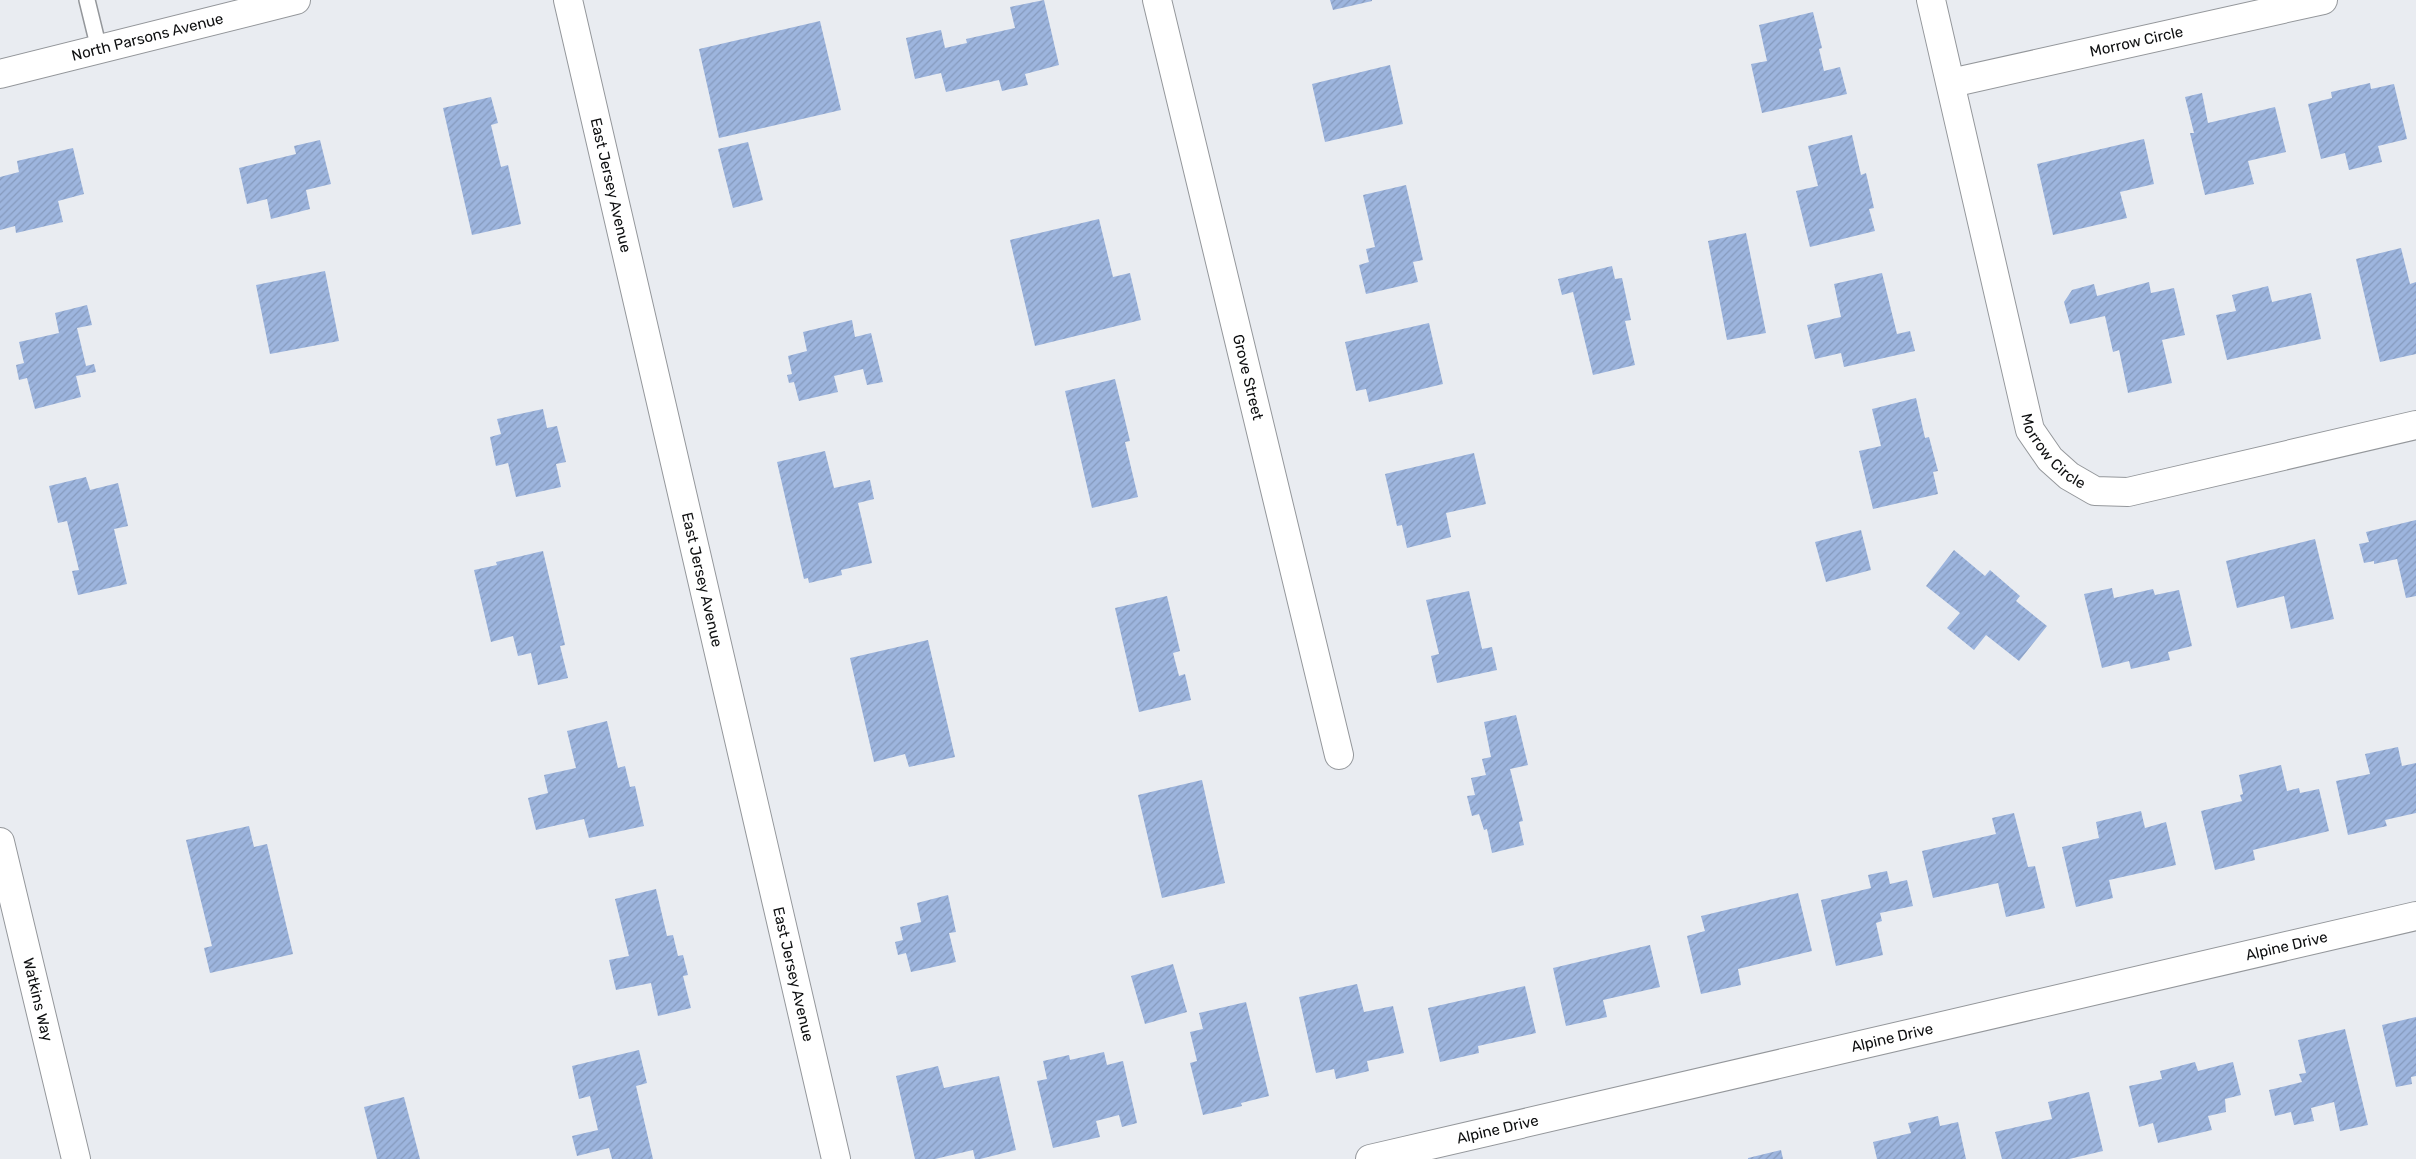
<svg xmlns="http://www.w3.org/2000/svg" width="2416" height="1159" viewBox="0 0 2416 1159" font-family="Rubik,sans-serif">
<style>
.building{fill:url(#building-hatch)}
.lines{fill:none;stroke-linecap:round;stroke-linejoin:round}
.service-casing{stroke:#94979b;stroke-width:18}
.minor-casing{stroke:#94979b;stroke-width:30}
.tertiary-casing{stroke:#94979b;stroke-width:30}
.secondary-casing{stroke:#94979b;stroke-width:30}
.service{stroke:#fff;stroke-width:15}
.minor{stroke:#fff;stroke-width:28}
.tertiary{stroke:#fff;stroke-width:28}
.secondary{stroke:#fff;stroke-width:28}
.labels{text-anchor:middle;dominant-baseline:central;stroke-width:4;stroke-linejoin:round;paint-order:stroke}
.street-label{font-size:15px;fill:#0e0f10;stroke:#f7f9fe}
</style>
<defs>
<pattern id="building-hatch" width="6" height="6" patternUnits="userSpaceOnUse" patternTransform="scale(1.25)"><rect width="6" height="6" fill="#9db5de"/><path d="M-1 1l2-2M0 6l6-6M5 7l2-2" fill="none" stroke="#869abd"/></pattern>
</defs>
<rect width="100%" height="100%" fill="#e9ecf1"/>
<path class="building" d="M1044,0L1059,65L1025,74L1028,85L1002,91L999,80L946,92L941,73L915,79L906,38L941,30L945,48L967,43L966,39L1015,28L1010,7Z
M1330,0H1372V1L1333,10Z
M1813,12L1822,48L1819,49L1824,71L1840,67L1847,94L1762,113L1751,64L1767,61L1759,25Z
M820,21L841,110L719,138L699,49Z
M1390,65L1403,124L1325,142L1312,84Z
M2370,83L2371,89L2394,84L2407,139L2378,146L2382,162L2349,170L2345,153L2321,159L2308,104L2332,98L2331,92Z
M2202,93L2208,123L2275,107L2286,152L2248,161L2254,184L2205,195L2190,133H2194L2185,97Z
M491,97L498,123L491,125L501,167L508,165L521,224L472,235L443,108Z
M1852,135L1861,175L1866,173L1874,208L1869,209L1875,231L1810,247L1796,191L1818,186L1808,146Z
M2144,139L2154,184L2120,192L2127,218L2053,235L2037,164Z
M320,140L331,184L306,190L310,209L271,219L267,199L247,204L239,168L296,154L294,146Z
M748,142L763,200L733,208L718,149Z
M73,148L84,194L58,201L63,222L16,233L15,226L0,230V177L19,172L17,161Z
M1406,185L1423,260L1413,262L1418,282L1366,294L1359,265L1369,262L1366,249L1375,247L1363,195Z
M1099,219L1113,277L1130,273L1141,320L1035,346L1010,240Z
M1746,233L1766,333L1727,340L1708,241Z
M2401,248L2410,284L2416,282V354L2380,362L2356,259Z
M1612,266L1615,279L1622,278L1631,320L1625,321L1635,365L1593,375L1573,292L1562,295L1558,279Z
M325,271L339,341L270,354L256,285Z
M1882,273L1897,334L1910,331L1915,351L1844,367L1841,353L1815,359L1807,325L1841,317L1834,284Z
M2149,282L2151,293L2174,288L2185,335L2162,340L2172,383L2128,393L2119,350L2113,352L2105,316L2070,324L2064,302L2072,290L2094,284L2097,296Z
M2268,286L2272,302L2311,293L2321,339L2227,360L2216,315L2236,311L2232,295Z
M87,305L92,325L77,328L86,366L94,364L96,372L76,376L81,397L35,409L27,378L19,380L16,365L24,363L19,342L59,333L55,313Z
M852,320L855,337L871,333L883,382L867,385L863,369L834,376L838,392L799,401L794,382L789,383L787,375L792,374L788,356L807,351L803,332Z
M1429,323L1443,384L1369,402L1366,389L1356,391L1345,342Z
M1115,379L1130,441L1125,442L1138,497L1092,508L1065,391Z
M1916,398L1925,438L1929,437L1938,471L1933,472L1938,494L1873,509L1859,451L1881,446L1872,409Z
M543,409L547,428L557,426L566,462L556,464L561,487L516,497L508,463L496,466L490,437L501,434L497,419Z
M825,451L834,488L870,480L874,499L858,503L872,563L841,570L842,575L809,583L808,578L804,579L777,462Z
M1474,453L1486,504L1446,513L1451,537L1407,548L1402,525L1397,526L1385,474Z
M86,477L90,490L118,483L128,526L114,529L127,584L78,595L72,571L79,570L67,521L58,523L49,486Z
M2416,520V596L2406,598L2397,559L2374,564V561L2364,563L2359,544L2369,542L2366,532Z
M1861,530L1871,570L1826,582L1815,542Z
M2315,539L2334,619L2291,629L2284,596L2237,608L2226,561Z
M1954,550L1985,576L1990,570L2020,596L2016,601L2047,626L2019,661L1986,635L1974,650L1947,628L1960,613L1926,586Z
M543,551L565,645L560,646L568,678L538,685L531,653L518,656L513,636L491,642L474,570L497,565L496,562Z
M2112,588L2114,598L2153,589L2155,595L2179,590L2192,646L2168,652L2170,660L2131,669L2129,661L2102,668L2084,594Z
M1469,591L1482,649L1492,647L1497,670L1437,683L1431,656L1439,654L1426,600Z
M1167,596L1180,651L1173,653L1179,676L1185,674L1191,700L1139,712L1115,608Z
M928,640L955,757L909,767L905,754L874,762L850,658Z
M1516,715L1528,765L1510,769L1523,821L1519,822L1524,845L1492,853L1487,829L1484,830L1479,814L1472,816L1467,796L1475,795L1471,778L1486,775L1482,759L1491,757L1484,722Z
M607,721L618,768L625,766L630,787L635,786L644,826L589,838L584,819L536,830L528,798L548,793L544,775L576,768L567,731Z
M2398,747L2402,766L2416,763V813L2385,820L2387,826L2348,835L2336,781L2370,774L2365,754Z
M2281,765L2287,791L2299,788L2300,793L2319,789L2329,831L2253,850L2255,860L2215,870L2201,811L2242,801L2240,795L2243,794L2239,775Z
M1202,780L1225,883L1162,898L1138,795Z
M2141,811L2145,828L2166,822L2176,865L2109,880L2113,898L2076,907L2062,847L2099,838L2096,822Z
M2014,813L2028,867L2035,866L2045,908L2006,917L1998,883L1933,898L1922,851L1996,834L1992,818Z
M249,826L254,847L267,844L293,954L210,973L204,948L212,946L186,840Z
M1887,871L1890,884L1907,880L1913,906L1880,913L1882,921L1876,923L1883,955L1836,966L1821,900L1871,888L1868,875Z
M656,889L667,936L673,935L678,956L683,955L688,975L683,976L691,1008L658,1016L651,983L616,990L609,960L629,956L615,899Z
M1798,893L1812,951L1738,969L1741,985L1701,994L1687,936L1705,931L1701,916Z
M948,895L956,932L949,933L956,962L911,972L906,953L898,955L895,942L903,940L900,927L921,922L917,903Z
M1650,945L1660,987L1603,1000L1607,1017L1566,1026L1553,968Z
M1173,964L1187,1012L1145,1024L1131,976Z
M1357,984L1364,1012L1393,1006L1404,1053L1367,1061L1369,1071L1336,1079L1334,1069L1316,1073L1299,997Z
M1525,986L1536,1033L1478,1046L1479,1053L1440,1062L1428,1008Z
M1246,1002L1269,1096L1241,1103L1242,1106L1203,1115L1190,1063L1197,1061L1190,1032L1203,1029L1199,1013Z
M2416,1017V1076L2411,1077L2412,1084L2396,1087L2382,1025Z
M2345,1029L2368,1125L2340,1131L2334,1102L2311,1108L2314,1121L2294,1125L2291,1112L2275,1116L2269,1090L2302,1082L2299,1074L2306,1073L2298,1040Z
M639,1050L647,1083L636,1086L653,1159H612L609,1148L577,1156L572,1136L598,1130L590,1096L579,1099L572,1066Z
M1104,1052L1107,1065L1123,1061L1137,1123L1122,1127L1119,1115L1096,1121L1100,1137L1053,1148L1037,1081L1047,1079L1043,1061L1069,1055L1070,1060Z
M2195,1062L2198,1071L2233,1062L2241,1095L2225,1099L2226,1112L2208,1116L2212,1130L2158,1143L2153,1123L2139,1127L2129,1086L2162,1079L2160,1071Z
M938,1066L944,1088L999,1076L1016,1150L980,1159H975L973,1150L935,1159H915L896,1076Z
M2089,1092L2103,1151L2069,1159H2002L1995,1132L2052,1119L2048,1102Z
M404,1097L420,1159H377L364,1107Z
M1938,1116L1940,1126L1958,1122L1966,1159H1877L1873,1142L1911,1133L1908,1123Z
M1781,1150L1783,1159H1748V1158Z"/>
<g class="lines">
<defs>
<path id="service" d="M87,0L99,49"/>
<g id="minor">
<path id="s1" d="M1157,0L1339,755"/>
<path id="s2" d="M1931,0L2030,430L2050,459L2069,476L2095,491L2128,492L2416,425"/>
<path id="s3" d="M1951,83L2323,0"/>
<path id="s4" d="M0,842L76,1159"/>
<path id="s5" d="M1370,1159L2416,916"/>
</g>
<g id="tertiary">
<path id="s6" d="M568,0L836,1159"/>
</g>
<g id="secondary">
<path id="s7" d="M0,74L296,0"/>
</g>
</defs>
<use href="#service" class="service-casing"/>
<use href="#minor" class="minor-casing"/>
<use href="#tertiary" class="tertiary-casing"/>
<use href="#secondary" class="secondary-casing"/>
<use href="#service" class="service"/>
<use href="#minor" class="minor"/>
<use href="#tertiary" class="tertiary"/>
<use href="#secondary" class="secondary"/>
</g>
<g class="labels">
<g class="street-label">
<text stroke="none"><textPath href="#s7" startOffset="152">North Parsons Avenue</textPath></text>
<text stroke="none"><textPath href="#s3" startOffset="190">Morrow Circle</textPath></text>
<text stroke="none"><textPath href="#s6" startOffset="190">East Jersey Avenue</textPath></text>
<text stroke="none"><textPath href="#s1" startOffset="388">Grove Street</textPath></text>
<text stroke="none"><textPath href="#s2" startOffset="472">Morrow Circle</textPath></text>
<text stroke="none"><textPath href="#s6" startOffset="595">East Jersey Avenue</textPath></text>
<text stroke="none"><textPath href="#s5" startOffset="941">Alpine Drive</textPath></text>
<text stroke="none"><textPath href="#s6" startOffset="1000">East Jersey Avenue</textPath></text>
<text stroke="none"><textPath href="#s4" startOffset="162">Watkins Way</textPath></text>
<text stroke="none"><textPath href="#s5" startOffset="536">Alpine Drive</textPath></text>
<text stroke="none"><textPath href="#s5" startOffset="131">Alpine Drive</textPath></text>
</g>
</g>
</svg>
